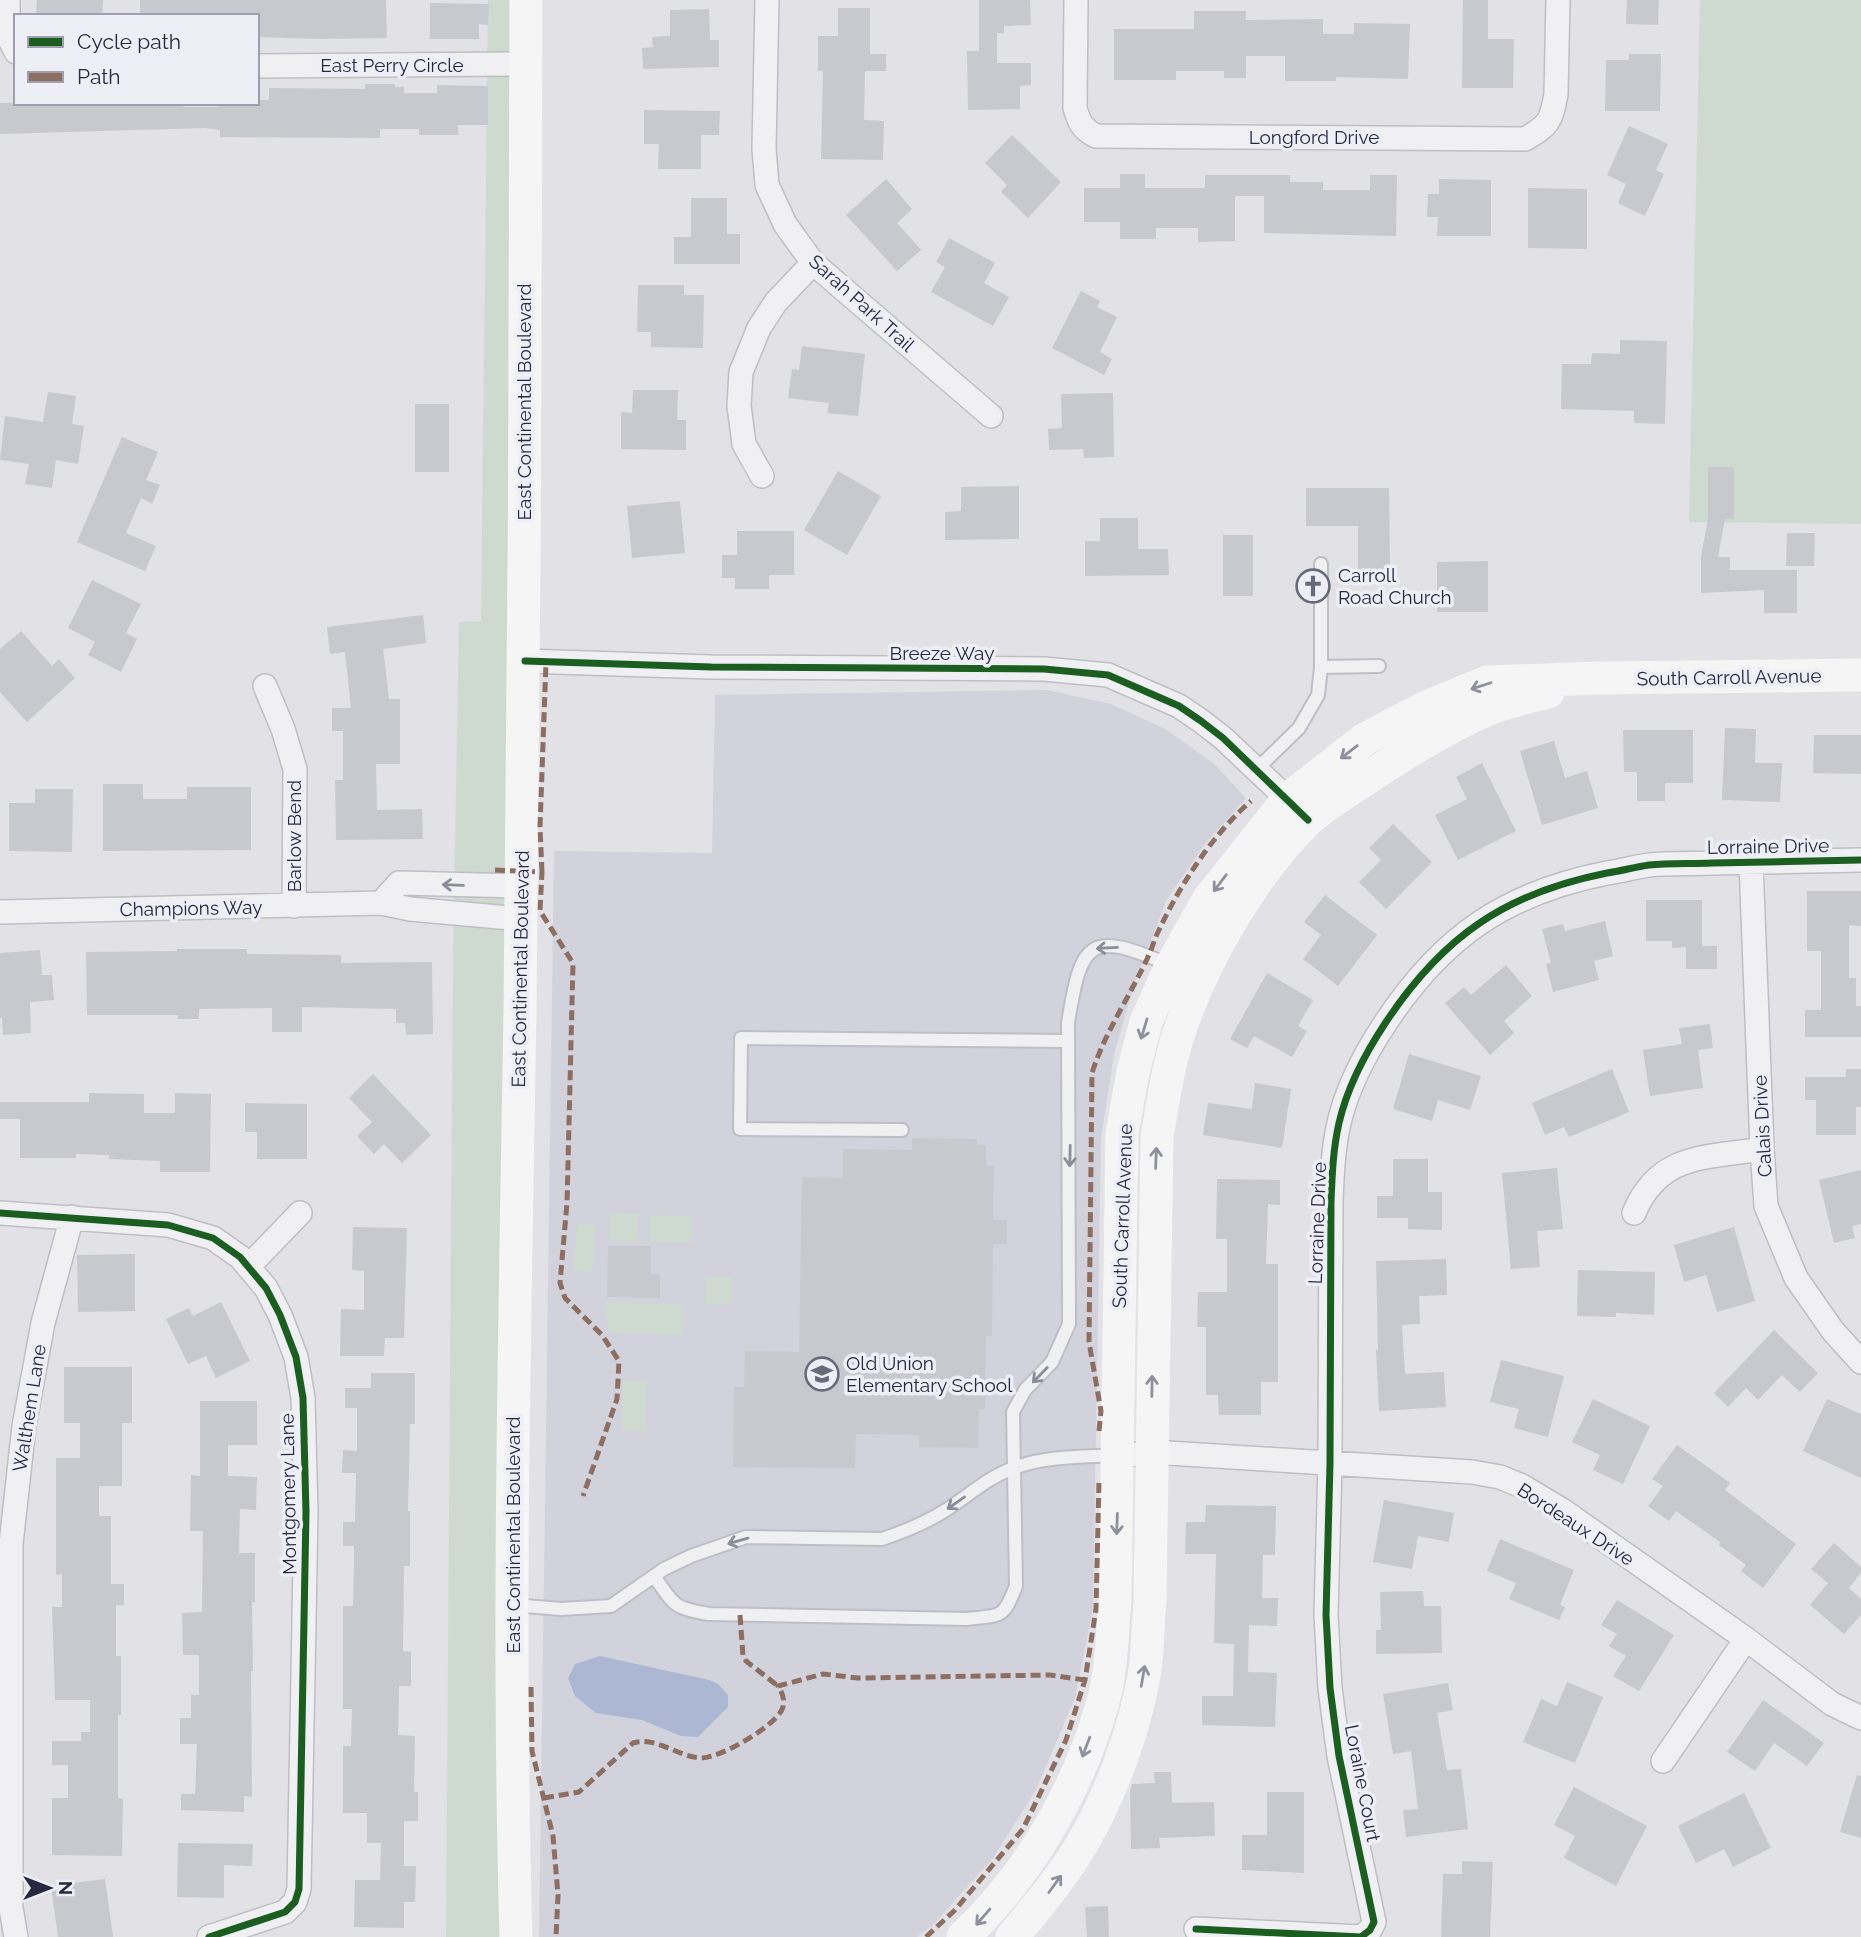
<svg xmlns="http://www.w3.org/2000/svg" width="1861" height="1937" viewBox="0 0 1861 1937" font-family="Raleway,sans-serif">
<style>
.built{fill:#d1d2dc}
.green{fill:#cedad0}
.water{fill:#acb7d4}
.building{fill:#c8c9ce}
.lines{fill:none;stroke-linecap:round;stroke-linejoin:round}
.service-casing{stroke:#bebec4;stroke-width:16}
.minor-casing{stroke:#bebec4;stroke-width:26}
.service{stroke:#f0f0f3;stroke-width:12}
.minor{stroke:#f0f0f3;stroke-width:23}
.secondary{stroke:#f5f5f6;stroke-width:33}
.quiet{stroke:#8d6e63;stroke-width:5;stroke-dasharray:10 5;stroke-linecap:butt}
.cycleway-casing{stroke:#eeeff6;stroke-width:11}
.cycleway{stroke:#1b5e20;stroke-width:7}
.oneway{stroke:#8e909c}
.oneway2{stroke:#8b8d9a}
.labels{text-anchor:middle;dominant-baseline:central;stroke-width:7;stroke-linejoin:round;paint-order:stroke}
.street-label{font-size:19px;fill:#262a41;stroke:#eeeff6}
.poi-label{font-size:19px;fill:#262a41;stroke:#eeeff6;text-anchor:start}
</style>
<rect width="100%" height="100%" fill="#e1e1e6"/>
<path class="built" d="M1046,690L1111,704L1165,729L1213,763L1246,798L1205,844L1167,899L1136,979L1114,1054L1101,1138L1093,1609L1075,1698L1036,1790L993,1858L932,1926L917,1937H539L554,851L712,853L715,695Z"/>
<path class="green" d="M488,0H514L503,1937H446L453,955L459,622L481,621Z
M1700,0H1861V524L1689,522Z
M610,1213L638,1214L637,1242L609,1241Z
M649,1215L693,1216L692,1242L649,1241Z
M577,1223L595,1226L592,1272L574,1269Z
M705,1277H732V1304H705Z
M604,1302L684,1304L682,1335L609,1333Z
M622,1381H647L646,1431L622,1430Z"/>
<path class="water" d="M600,1656L709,1680L718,1684L728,1695V1707L698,1737L681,1736L642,1720L596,1713L575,1696L568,1678L575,1664Z"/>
<path class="building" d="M37,0H103L102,16H36Z
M140,0H386L387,38L320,39L257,37V16H140Z
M979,0H1030L1031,25L1004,26V33H997V63H1031V85L1020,86V109L968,110L967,51H979Z
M1463,0H1488V39H1514L1513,88H1462Z
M1627,0H1659L1658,25L1626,24Z
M430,3L489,4L488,25L479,24V39H430Z
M838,8H870V54H886V71H865L864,120L884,121L883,160L821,159L823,71H818V36H838Z
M709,9L710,40H719V67L643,69L642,48L653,47L652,37L670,36V10Z
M1194,11H1246V20L1323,19V34H1354V23L1410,24L1408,79L1336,77V81H1285V56H1246V78H1224V71H1176V80H1114V29H1194Z
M1629,54H1661L1660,111H1605L1606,60H1629Z
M365,84H395V87H404V93H437V85L488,86V125H458V135H419V129H380V138L220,137V130L205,128L0,134V103H183V107H218V103H257V100H269V88L365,89Z
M644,110L720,111L719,135H701V169H658L659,144H644Z
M1629,126L1668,144L1656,170L1664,174L1645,216L1618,203L1626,184L1607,175Z
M1012,135L1061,182L1028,218L1001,192L1007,185L985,163Z
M1120,174H1145V188H1205V175H1290V182H1323V190H1370V175H1397L1396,236L1264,233V196H1235V241L1198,242V228H1156V239H1120V222H1084V188H1120Z
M886,179L912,209L897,223L921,250L897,271L846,215Z
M1439,179L1491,180V236H1437L1438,217H1427L1428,194H1439Z
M1528,188L1587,189V249L1528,248Z
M691,198H727V234H740V264H674V237H691Z
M949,238L995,263L984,283L1009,297L993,326L931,292L945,267L936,262Z
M638,285H684V295H704L703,348L651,347V332H637Z
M1081,291L1100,301L1097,307L1117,317L1100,352L1112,359L1104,375L1052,348Z
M1620,340L1667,341L1665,424L1634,423V411L1561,409L1562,364H1591L1592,353L1620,354Z
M802,346L865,354L858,416L827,413L829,403L788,398L792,369L799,370Z
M633,390H678L677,420H686V450L621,449V412L632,413Z
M48,392L76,396L72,424L84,426L78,464L56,460L52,488L25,484L29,464L0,460L5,416L43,422Z
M1113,393L1114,457L1084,458L1083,449L1049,450L1048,429L1062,428L1061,394Z
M415,404H449V472H415Z
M122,437L158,452L146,480L160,485L152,504L141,498L126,533L156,546L145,571L77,542Z
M1708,467H1734V519H1725L1718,557H1730V570H1797V613H1764V590L1701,593V557L1708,518Z
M838,471L881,496L847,555L804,530Z
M1019,486V539L945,540V512L961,511V487Z
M1306,488H1389L1390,570L1358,571V526H1306Z
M680,501L685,553L632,558L627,506Z
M1100,518H1138V549H1168L1169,575L1085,576V541H1100Z
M737,531H794V575H769V589H735V578H722V555H737Z
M1787,533H1815L1814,566H1786Z
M1223,535H1253V596H1223Z
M1488,561V612H1437V562Z
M92,580L141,604L126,633L137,639L121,672L88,655L95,642L68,628Z
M423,615L426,643L383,649L389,699H400V764H376L377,810L422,809L423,839L336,840L335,780H343V731H332V708H351L345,652L330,654L327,627Z
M21,631L52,666L59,659L75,678L27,722L0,692V649Z
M1725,728L1756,729L1755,763H1782L1780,802L1722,800Z
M1623,730H1693V783H1665V801H1637V772H1624Z
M1814,735H1861V774L1813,773Z
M1554,741L1565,778L1587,771L1598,808L1542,825L1520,751Z
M1482,763L1516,831L1458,860L1435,815L1467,799L1456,777Z
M103,784H143V799H187V787H251V850L103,851Z
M35,789H73L72,852L9,851V803H35Z
M1393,824L1432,862L1386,909L1359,882L1381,860L1369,848Z
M1807,891H1861V926L1849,925V978H1856V1006H1861V1037H1805V1010H1821V951H1807Z
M1325,895L1377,935L1338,986L1303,959L1321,935L1304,922Z
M1646,900H1702V946H1717V969H1686V947L1672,948V941H1646Z
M1605,921L1613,956L1594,961L1599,980L1553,992L1546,964L1551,963L1542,929L1563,924L1565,931Z
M177,949H247V954L341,955V963L432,962L433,1034L406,1035L405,1023H396V1009L302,1007V1032H272V1008L199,1009V1019H178V1015H87L86,952L177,951Z
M40,950L42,975H52L54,1000L30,1002L31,1033L3,1035L2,1018H0V953Z
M1506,965L1532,996L1504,1021L1514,1033L1490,1055L1445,1003L1464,987L1471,995Z
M1267,973L1313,1000L1298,1026L1307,1031L1292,1057L1254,1036L1247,1048L1230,1039Z
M1710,1024L1713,1048L1698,1050L1703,1088L1650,1096L1643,1050L1682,1044L1679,1028Z
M1409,1054L1481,1076L1470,1110L1438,1100L1432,1121L1393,1109Z
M1612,1069L1629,1112L1569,1137L1564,1127L1545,1135L1532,1103Z
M1846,1069H1861V1107H1856V1135H1816V1100H1805V1077H1846Z
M373,1074L431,1135L402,1163L384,1144L374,1154L357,1136L372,1122L349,1098Z
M1255,1083L1291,1089L1282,1148L1203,1135L1208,1103L1252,1109Z
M89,1093L144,1094V1113H175V1093L211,1094L210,1172H160V1161L109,1159V1155L76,1154V1158H20V1119H0V1102H89Z
M245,1103L307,1104V1159H257V1132H245Z
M912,1138L977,1139V1145H986V1166H994L993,1220H1007V1244H993L992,1336H986L985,1409H979L978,1448L919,1447V1435L856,1434L855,1468L733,1467L734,1387H744L745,1351L799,1352L802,1177L843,1178V1149L912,1150Z
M1393,1159H1428V1192H1442V1230L1408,1229V1218H1377V1196H1393Z
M1557,1168L1563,1229L1537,1231L1540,1267L1511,1269L1502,1173Z
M1861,1170V1224L1852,1226L1855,1238L1834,1243L1819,1180Z
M1217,1179L1280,1180V1205L1268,1204L1266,1264H1278V1382H1261V1415H1219L1218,1395H1206V1327H1197L1198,1292H1227V1239H1216Z
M353,1227L407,1228L404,1338H385L384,1356H340L341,1309L364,1310V1271L352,1270Z
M1734,1227L1755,1301L1717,1312L1706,1275L1684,1282L1674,1245Z
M608,1246H651V1274H660V1298L607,1297Z
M135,1254V1311L78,1312L77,1255Z
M1446,1259L1447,1295L1419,1296L1420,1324L1402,1325L1405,1374L1444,1372L1446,1407L1379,1411L1376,1350H1378L1376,1261Z
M1578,1270L1655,1272L1654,1315L1616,1313V1317L1577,1316Z
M221,1302L250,1361L216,1378L206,1356L188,1364L166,1319L189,1308L193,1316Z
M1774,1330L1818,1373L1800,1392L1782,1375L1758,1400L1746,1388L1728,1407L1714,1393Z
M1501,1360L1564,1376L1548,1437L1514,1428L1519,1409L1490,1402Z
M64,1367H132V1423H122V1486H99V1516H111V1584H124V1605H116V1656H121V1715H118V1798L123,1799L122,1856L52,1855V1798H68V1765H52V1741H81V1732H90V1700H55L52,1607H62V1574L56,1575V1458H80V1423H64Z
M371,1373H415V1424H410L408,1511H410V1566H404L403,1651L411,1652V1686H399L398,1735L415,1736L414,1792H418V1821H404V1866H416L415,1902H404V1928L354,1927L355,1880H380L381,1843H367V1813H343V1746H351L352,1709H343V1606H353L354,1565V1546H343V1522H355L356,1473H342L343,1450L357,1451V1408H345V1388H371Z
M1593,1399L1650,1426L1623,1484L1593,1470L1600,1455L1572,1442Z
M1827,1399L1861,1414V1478L1803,1451Z
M200,1401H257V1445H228V1476L257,1477L256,1510L240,1509L239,1553H255V1602H252L253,1671H251L252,1797L244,1796V1812L181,1810V1794H195L197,1744H180V1718H191V1695H199V1655H183L182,1613L202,1612L203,1531H190L191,1475L200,1476Z
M1677,1445L1730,1483L1725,1490L1796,1544L1763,1588L1741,1571L1746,1565L1719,1545L1720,1542L1676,1511L1669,1521L1648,1506L1663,1486L1652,1479Z
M1384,1500L1454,1513L1449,1542L1418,1536L1412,1569L1373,1562Z
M1206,1505L1276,1506L1275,1555H1263L1262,1598H1278L1277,1626L1249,1625L1248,1672L1277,1673L1275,1727L1202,1725V1696H1233L1234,1644L1214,1643L1216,1554H1185L1186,1522H1205Z
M1500,1539L1574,1570L1560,1605L1565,1607L1559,1620L1509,1599L1516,1583L1487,1571Z
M1834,1543L1861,1567V1573L1849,1588L1861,1599V1615L1844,1634L1810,1605L1828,1583L1811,1569Z
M1423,1591L1424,1606H1441L1442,1653L1376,1654V1630H1381L1380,1592Z
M1617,1600L1674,1635L1639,1691L1613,1676L1626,1656L1609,1646L1617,1634L1601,1625Z
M1567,1682L1603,1697L1575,1763L1523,1742L1541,1699L1557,1706Z
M1448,1683L1453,1710L1437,1713L1447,1770L1461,1769L1468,1829L1406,1837L1403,1810L1418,1809L1411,1751L1393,1754L1383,1694Z
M1763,1700L1824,1743L1807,1766L1774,1743L1755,1771L1727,1752Z
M1154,1772H1171L1172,1803L1214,1802L1215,1836L1159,1838L1160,1848L1131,1849L1130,1790L1132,1784L1155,1783Z
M1857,1775L1861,1776V1838L1840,1832Z
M1574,1787L1647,1826L1616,1886L1564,1858L1575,1836L1554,1825Z
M1267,1792H1304V1873L1242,1870V1835H1267Z
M1744,1793L1771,1848L1733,1867L1724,1849L1696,1863L1678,1826Z
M178,1843L253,1844L252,1866L224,1865V1898L177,1897Z
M1462,1861L1493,1862L1490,1937H1441L1443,1874H1462Z
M105,1879L113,1937H58L51,1886Z
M1108,1906L1109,1937H1087L1085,1907Z"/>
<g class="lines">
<defs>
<path id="service" d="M1321,667V564
M1257,769L1299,728L1318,695L1321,667L1379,666
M902,1130L740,1129L741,1038L1068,1041
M654,1576C675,1606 673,1608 709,1614L967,1619C1002,1615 1003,1619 1016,1586L1013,1412L1025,1390L1052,1362L1069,1324L1068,1023C1081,942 1088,929 1169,965
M513,1605L561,1609L611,1606L664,1569L691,1556L746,1537L882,1539C903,1532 927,1522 946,1510C968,1496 988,1477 1014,1468C1045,1456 1082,1457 1115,1455"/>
<path id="minor" d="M8,0V36L16,52
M767,0L764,149L767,185L785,224L813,263L991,416
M1076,0L1075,108C1079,122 1082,129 1096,136L1525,139C1549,125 1551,122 1556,94L1558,0
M257,66L526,64
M762,476L744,444L739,406L741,372L759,328L776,302L813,263
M525,661L711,667L1044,669L1108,675L1179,706L1201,721L1223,738L1296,807
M265,686L283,729L295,769L294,906
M1751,862L1762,1149L1766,1206L1796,1278L1833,1331L1861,1362
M381,903L399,883L521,886
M0,912L381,903L410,909L521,919
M0,1213L168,1225L213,1238L240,1257L266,1288L280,1315L296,1357L303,1398L306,1512L299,1889L295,1902L285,1912L209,1937
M1634,1213C1659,1153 1706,1158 1762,1149
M248,1267L300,1213
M1119,1455L1168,1453L1472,1472L1500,1477L1522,1486L1562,1510L1746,1639L1832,1704L1861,1718
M1663,1761L1746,1639
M1196,1929L1361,1937L1370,1930L1374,1922L1339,1756L1330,1688L1326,1615L1330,1463L1331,1202C1332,1176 1333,1149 1339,1123C1347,1088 1366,1052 1386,1022C1443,936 1506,893 1607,873C1621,871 1635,867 1649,865C1670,863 1691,864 1712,863C1762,862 1811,861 1861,860
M16,1937L11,1908V1544L24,1426L43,1323L72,1217"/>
</defs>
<use href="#service" class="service-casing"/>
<use href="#minor" class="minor-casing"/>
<use href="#service" class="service"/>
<use href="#minor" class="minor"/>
<path class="secondary" d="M516,1937C507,1629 515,1320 520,1012C524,675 526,337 526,0
M963,1937C1029,1875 1077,1792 1102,1705C1112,1671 1112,1635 1115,1599L1122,1133L1133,1072L1146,1022L1171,966L1208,900L1288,799L1365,739L1424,708L1487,682L1598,678L1861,675
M1012,1937C1036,1909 1061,1879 1080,1847C1111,1796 1135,1729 1145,1671C1148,1648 1148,1624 1150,1601L1157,1137C1163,1102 1168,1067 1179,1033C1202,962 1253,874 1307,821C1323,806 1345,793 1363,781C1401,756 1440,731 1482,712C1502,702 1527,698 1548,692"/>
<path class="quiet" d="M495,870L542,872L540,911L573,963L567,1203L560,1283L565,1298L602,1335L619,1361L617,1399L583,1496
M542,872L540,827L546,662
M1099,1431L1101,1411L1089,1342L1092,1073C1105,1032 1130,996 1148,957C1152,949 1154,940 1158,932C1180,885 1212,835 1251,801
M740,1615L743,1656L746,1661L778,1686
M531,1687L532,1751L553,1836L558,1895L556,1937
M544,1798L579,1792L633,1743C656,1736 678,1757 701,1758C721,1758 778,1725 783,1707C785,1699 782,1692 778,1686L823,1674L858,1678L1050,1675L1085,1680
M926,1937L955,1910L1023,1829L1066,1740L1085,1680L1096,1609L1099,1481"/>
<defs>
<path id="cycleway" d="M525,661L711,667L1044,669L1108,675L1179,706L1201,721L1223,738L1308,820
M0,1213L168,1225L213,1238L240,1257L266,1288L280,1315L296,1357L303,1398L306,1512L299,1889L295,1902L285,1912L209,1937
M1196,1929L1361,1937L1370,1930L1374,1922L1339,1756L1330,1688L1326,1615L1330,1463L1331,1202C1332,1176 1333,1149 1339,1123C1347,1088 1366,1052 1386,1022C1443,936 1506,893 1607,873C1621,871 1635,867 1649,865C1670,863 1691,864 1712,863C1762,862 1811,861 1861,860"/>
</defs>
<use href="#cycleway" class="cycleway-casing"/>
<use href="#cycleway" class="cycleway"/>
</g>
<defs><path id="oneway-shaft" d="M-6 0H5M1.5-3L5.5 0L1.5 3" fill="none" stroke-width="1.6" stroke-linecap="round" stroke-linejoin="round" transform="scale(1.75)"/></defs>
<g class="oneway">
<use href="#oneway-shaft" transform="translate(1481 686) rotate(162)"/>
<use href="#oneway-shaft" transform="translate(1349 752) rotate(142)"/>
<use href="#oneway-shaft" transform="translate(1220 883) rotate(127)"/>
<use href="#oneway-shaft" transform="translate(1144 1029) rotate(107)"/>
<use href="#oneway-shaft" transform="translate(1156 1158) rotate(-88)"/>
<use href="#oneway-shaft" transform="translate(1152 1386) rotate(-89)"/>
<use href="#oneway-shaft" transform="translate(1117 1524) rotate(92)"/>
<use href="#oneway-shaft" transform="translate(1143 1676) rotate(-80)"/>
<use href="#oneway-shaft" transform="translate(1086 1747) rotate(111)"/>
<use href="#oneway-shaft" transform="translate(1055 1884) rotate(-54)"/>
<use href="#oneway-shaft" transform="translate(983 1917) rotate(131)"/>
</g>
<g class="oneway2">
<use href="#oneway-shaft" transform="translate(453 885) rotate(-178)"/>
<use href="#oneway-shaft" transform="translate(1107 948) rotate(177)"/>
<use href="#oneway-shaft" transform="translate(1070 1156) rotate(91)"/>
<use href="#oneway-shaft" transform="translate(1040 1375) rotate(134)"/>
<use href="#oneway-shaft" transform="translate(956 1503) rotate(145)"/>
<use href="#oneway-shaft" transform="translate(738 1541) rotate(164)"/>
</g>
<defs>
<symbol id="church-ring" viewBox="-11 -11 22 22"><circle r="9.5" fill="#eeeff6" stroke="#676a7b" stroke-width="1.5"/><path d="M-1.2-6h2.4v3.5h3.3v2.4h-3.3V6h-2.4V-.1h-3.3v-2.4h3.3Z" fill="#676a7b"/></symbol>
<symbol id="school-ring" viewBox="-11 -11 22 22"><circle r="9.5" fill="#eeeff6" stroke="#676a7b" stroke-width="1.5"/><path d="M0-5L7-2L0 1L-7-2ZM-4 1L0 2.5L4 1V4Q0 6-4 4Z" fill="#676a7b"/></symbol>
</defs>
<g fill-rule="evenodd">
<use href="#church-ring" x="1294" y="567" width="38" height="38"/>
<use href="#school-ring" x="803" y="1355" width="38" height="38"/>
</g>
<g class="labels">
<g class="street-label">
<text x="392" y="65">East Perry Circle</text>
<text x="1314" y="137">Longford Drive</text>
<text transform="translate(862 303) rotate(42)">Sarah Park Trail</text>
<text transform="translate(524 402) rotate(-90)">East Continental Boulevard</text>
<text x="942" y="653">Breeze Way</text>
<text transform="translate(1729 677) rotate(-1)">South Carroll Avenue</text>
<text transform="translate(294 836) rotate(-90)">Barlow Bend</text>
<text transform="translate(1768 846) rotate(-1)">Lorraine Drive</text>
<text transform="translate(191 908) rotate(-1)">Champions Way</text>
<text transform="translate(520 969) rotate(-89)">East Continental Boulevard</text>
<text transform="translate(1762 1126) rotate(-93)">Calais Drive</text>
<text transform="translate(1122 1216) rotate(-88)">South Carroll Avenue</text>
<text transform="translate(1317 1223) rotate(-88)">Lorraine Drive</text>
<text transform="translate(29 1408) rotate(-81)">Walthem Lane</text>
<text transform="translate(288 1494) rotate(-91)">Montgomery Lane</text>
<text transform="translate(1576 1524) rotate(33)">Bordeaux Drive</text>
<text transform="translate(513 1535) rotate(-90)">East Continental Boulevard</text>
<text transform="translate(1363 1783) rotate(79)">Loraine Court</text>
</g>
<g class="poi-label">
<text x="1338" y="575">Carroll<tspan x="1338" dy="22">Road Church</tspan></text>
<text x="846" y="1363">Old Union<tspan x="846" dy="22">Elementary School</tspan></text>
</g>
</g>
<rect x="14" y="14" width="245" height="91" fill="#eeeff6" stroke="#9ea0ae" stroke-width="2"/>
<rect x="28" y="37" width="35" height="10" fill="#1b5e20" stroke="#9ea0ae" stroke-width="2"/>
<text x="77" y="49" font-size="21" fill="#262a41">Cycle path</text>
<rect x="28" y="72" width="35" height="10" fill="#8d6e63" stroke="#9ea0ae" stroke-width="2"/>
<text x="77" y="84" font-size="21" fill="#262a41">Path</text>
<g transform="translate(49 1888) rotate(90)" stroke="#eeeff6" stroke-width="5" paint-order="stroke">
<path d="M0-5L12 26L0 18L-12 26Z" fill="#262a41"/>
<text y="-10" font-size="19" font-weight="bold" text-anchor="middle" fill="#262a41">N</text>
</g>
</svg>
